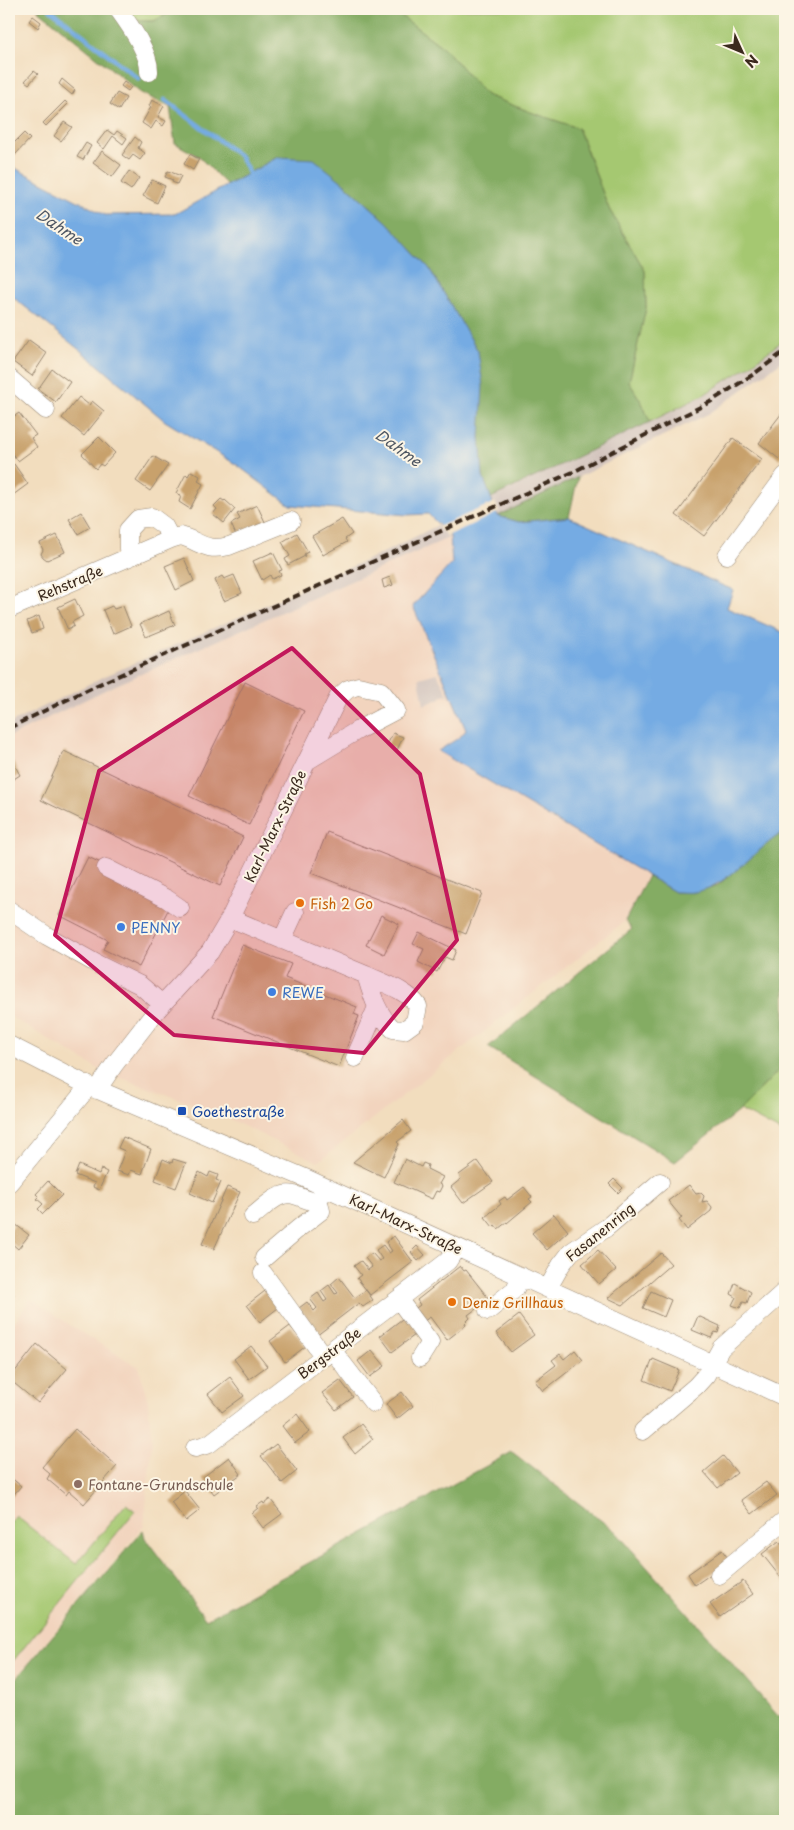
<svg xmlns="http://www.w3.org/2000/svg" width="794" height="1830" viewBox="0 0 794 1830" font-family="'Playpen Sans',sans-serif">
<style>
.built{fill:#f2d4be}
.industrial{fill:#cfc0ba}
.green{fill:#a5c871;stroke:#707948}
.forest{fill:#84ac63;stroke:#606b40}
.water{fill:#75abe3;stroke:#586a80}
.pier{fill:#f2ddbe}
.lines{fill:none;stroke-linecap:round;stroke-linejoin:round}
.stream{stroke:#75abe3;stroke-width:4.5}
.building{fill:#c8a16c}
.minor-casing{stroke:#96846e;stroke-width:19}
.minor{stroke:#fff;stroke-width:18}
.rail{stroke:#3b2a1e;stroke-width:4;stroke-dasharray:8 4;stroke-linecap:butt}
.marked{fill:#c2185b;fill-opacity:0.2;stroke:#c2185b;stroke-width:4;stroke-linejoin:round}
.food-dot{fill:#e8710a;stroke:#fcf5e5;stroke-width:2}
.shop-dot{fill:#3f7fe0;stroke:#fcf5e5;stroke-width:2}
.transit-dot{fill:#1a4fb4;stroke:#fcf5e5;stroke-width:2}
.education-dot{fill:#8d6e63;stroke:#fcf5e5;stroke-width:2}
.labels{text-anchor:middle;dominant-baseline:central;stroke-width:4;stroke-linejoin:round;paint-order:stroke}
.street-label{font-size:14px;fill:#3b2a1e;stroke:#fcf5e5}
.food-label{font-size:14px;fill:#c56008;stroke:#fcf5e5;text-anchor:start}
.shop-label{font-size:14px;fill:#366cbe;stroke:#fcf5e5;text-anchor:start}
.transit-label{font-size:14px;fill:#164399;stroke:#fcf5e5;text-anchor:start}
.education-label{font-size:14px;fill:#785e54;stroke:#fcf5e5;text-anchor:start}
.water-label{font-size:15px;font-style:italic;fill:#4f5763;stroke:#fcf5e5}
</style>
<rect width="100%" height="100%" fill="#fcf5e5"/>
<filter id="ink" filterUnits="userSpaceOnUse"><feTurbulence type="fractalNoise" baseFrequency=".02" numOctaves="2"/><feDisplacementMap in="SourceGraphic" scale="10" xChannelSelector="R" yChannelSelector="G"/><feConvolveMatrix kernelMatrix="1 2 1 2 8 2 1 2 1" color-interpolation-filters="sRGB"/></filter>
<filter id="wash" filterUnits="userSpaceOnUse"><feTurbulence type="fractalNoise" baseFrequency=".0096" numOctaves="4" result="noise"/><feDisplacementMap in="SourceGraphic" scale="20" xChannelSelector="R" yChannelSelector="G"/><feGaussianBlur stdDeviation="1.12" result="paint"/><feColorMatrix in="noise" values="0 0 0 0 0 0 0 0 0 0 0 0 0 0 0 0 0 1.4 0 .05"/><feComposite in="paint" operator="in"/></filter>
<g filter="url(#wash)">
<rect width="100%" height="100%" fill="#f2ddbe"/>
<path class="built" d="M450,536L453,563L413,606L467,730L460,737L438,751L648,876L625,921L318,1162L215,1112L102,1071L9,1016V737L107,689Z
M31,1299L88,1337L139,1367L148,1402L152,1443L144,1525L9,1685V1330Z"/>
<path class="industrial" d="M785,339V359L710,413L498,516L107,689L9,737V724L101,678L389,550L438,525L491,501V498L650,422L705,394L749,366Z
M437,673L449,696L445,694L439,699L424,705L419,678Z"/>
<path class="green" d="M122,9H178L154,21H129Z
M392,9H785V339L749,366L705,394L650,422L642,403L629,382L646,308L645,271L609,209L578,128L533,113L486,95L445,49Z
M785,1064V1134L740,1110Z
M126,1504L135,1511L9,1666V1525L16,1516L76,1564Z"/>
<path class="forest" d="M37,9H122L129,21H154L178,9H392L445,49L486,95L533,113L578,128L609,209L645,271L646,308L629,382L642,403L650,422L491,498L483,477L480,437L478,351L429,268L387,222L345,184L278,157L227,185L199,157L175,143L170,107L141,93Z
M578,477L569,517L519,522L498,516Z
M785,831V1064L740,1110L675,1162L488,1047L632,929L625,921L648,876L675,892H694L718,885L773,838Z
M512,1452L616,1532L785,1724V1821H16L9,1818V1687L143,1530L145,1538L206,1619Z"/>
<path class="water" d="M278,157L314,159L345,184L387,222L429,268L478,351L483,386L480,437L483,477L498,516L519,522L569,517L733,590L727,608L785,633V831C755,849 729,886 695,892C689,893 681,892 675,892L438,751L460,737L466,730L413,606L452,563L450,536L428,514L407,515L290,505L237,465L165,421L91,359L9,294V165L105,215L175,214Z"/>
<path class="pier" d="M495,502L499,512L447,536L438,527Z"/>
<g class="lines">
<path class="stream" d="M50,9L139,79
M165,100L240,156L249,173L251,178"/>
</g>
<g id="blocks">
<path class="building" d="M33,16L41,22L38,28L29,21Z
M34,71L38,74L29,84L25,81Z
M62,79L75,90L72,95L59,84Z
M124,82L131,87L128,91L121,86Z
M117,93L126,98L119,110L110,104Z
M152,100L164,106L158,117L166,121L163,126L156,121L151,129L142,123L151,107L149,106Z
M65,101L68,104L46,126L43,123Z
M64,122L72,127L61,141L54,136Z
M107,130L114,135L117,131L127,138L123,144L113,136L104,149L97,143Z
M24,133L30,139L14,156L9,152V148Z
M135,137L141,142L138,148L145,153L140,160L133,155L129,160L122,155Z
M86,143L91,146L83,160L77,157Z
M102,151L121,165L112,177L93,163Z
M190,154L199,159L193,170L184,164Z
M129,171L139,178L131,190L121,183Z
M168,171L181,176L177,184L172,182L173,180L165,177Z
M152,180L165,186L157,203L143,196Z
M29,340L47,353L32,376L13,362Z
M52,369L70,382L56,402L38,389Z
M79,397L89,405L92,401L104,411L84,436L62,418Z
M785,409V452L779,459L759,443Z
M19,413L36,435L31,438L37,447L18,461L9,450V420Z
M99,437L115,453L103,466L100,464L96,469L82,454Z
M733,438L762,459L704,536L676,515Z
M153,456L168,465L150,491L136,481Z
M14,464L28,484L9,498V468Z
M191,471L200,476L198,481L203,484L190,509L179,502L181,496L176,493L186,474L188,476Z
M221,499L224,501L225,500L235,509L224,523L213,514L217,509L214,506Z
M257,505L266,524L237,537L231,524L240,519L237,514Z
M81,512L90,527L78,534L69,519Z
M342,519L352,534L345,539L347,542L323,555L312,536Z
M297,533L308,552L304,554L305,556L288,565L285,559L290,556L282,542Z
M57,535L65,552L47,560L43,557L41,554L43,550L40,543Z
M273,552L282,570L279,571L281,575L272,579L270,575L262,580L253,561Z
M184,558L194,581L176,590L165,566Z
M234,575L242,593L224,601L215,580L222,576L224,579Z
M390,577L393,585L384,588L382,580Z
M75,599L83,616L72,622L74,626L68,630L58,607Z
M112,606L114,609L123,606L131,626L113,634L103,610Z
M169,611L175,625L146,637L140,624Z
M39,616L43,629L32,633L27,621Z
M245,682L304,711L249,825L189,796Z
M393,733L403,737L397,750L387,745Z
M64,751L243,837L220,886L41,800Z
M13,762L20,775L9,782V764Z
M327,832L482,893L466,934L311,873Z
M88,857L103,864L99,873L169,908L139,967L103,949L108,940L59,915Z
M381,915L399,924L384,954L366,945Z
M419,932L456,950L452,960L445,957L437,972L418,962L424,949L413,944Z
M242,945L291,964L285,978L357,1007L354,1014L359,1016L339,1067L213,1016Z
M403,1120L411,1131L397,1142L399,1144L384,1177L353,1162Z
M123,1137L151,1149L142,1174L131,1170L129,1175L117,1171L125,1151L118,1148Z
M163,1159L172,1163L173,1159L186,1163L176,1188L155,1180Z
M405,1159L421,1167L423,1163L428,1165L427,1169L443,1177L439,1184L442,1186L439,1192L436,1191L432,1199L394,1182Z
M478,1161L493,1182L463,1203L451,1187L461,1179L459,1175Z
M79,1165L99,1174L101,1169L107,1172L99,1190L93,1187L95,1183L75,1175Z
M199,1172L208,1177L210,1172L218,1175L216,1180L221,1182L212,1203L190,1193Z
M614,1179L623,1188L618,1193L609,1184Z
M48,1181L62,1195L43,1214L38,1209L43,1204L37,1199L39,1197L36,1194Z
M689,1185L696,1194L701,1193L704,1196L702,1202L707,1201L712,1207L711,1211L687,1230L679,1220L682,1218L668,1201Z
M227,1187L240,1192L214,1249L202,1244Z
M524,1187L532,1197L529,1199L532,1202L507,1223V1222L498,1229L495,1225L493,1227L485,1217L501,1204L499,1201L505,1197L507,1200Z
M554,1214L568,1231L547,1250L532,1233Z
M15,1224L29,1235L18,1249L9,1241V1232Z
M394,1236L413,1262L370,1295L357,1278L361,1275L354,1266L361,1261L368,1270L372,1267L365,1258L372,1253L379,1261L382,1259L376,1250L383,1245L389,1253L392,1251L386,1242Z
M417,1246L425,1255L418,1261L411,1252Z
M598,1250L616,1270L599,1284L582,1264Z
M661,1253L671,1264L623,1305L608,1298Z
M460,1266L464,1271L466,1270L489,1299L468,1315L470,1318L465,1323L466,1325L447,1340L430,1317L421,1323L412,1311L420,1305L417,1300Z
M339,1277L355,1298L366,1290L373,1300L363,1307L359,1303L316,1336L303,1319L306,1316L299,1308L307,1302L314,1311L317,1308L310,1299L318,1293L324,1302L327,1300L321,1291L329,1285L335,1294L338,1293L331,1284Z
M735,1283L751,1292L747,1303L743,1302L740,1308L732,1305L736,1297L731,1294Z
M9,1289L14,1294L9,1301Z
M265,1291L278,1308L260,1322L247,1305Z
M651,1291L671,1300L664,1317L643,1308Z
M519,1315L534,1335L511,1352L496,1333Z
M406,1316L419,1332L392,1352L380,1336Z
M698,1316L720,1326L718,1333L715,1332L711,1338L692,1330Z
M290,1326L306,1346L285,1362L270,1341Z
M37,1344L67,1369L38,1403L9,1379Z
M251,1346L267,1366L249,1379L234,1359Z
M372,1350L385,1366L370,1377L358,1361Z
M575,1350L583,1360L543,1391L535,1381L556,1365L552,1360L560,1354L564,1359Z
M653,1359L679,1370L670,1391L644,1380Z
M230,1377L244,1396L222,1412L208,1394Z
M340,1380L353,1397L336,1410L322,1393Z
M402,1392L413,1406L397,1419L386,1404Z
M297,1414L310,1432L295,1443L282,1426Z
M361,1424L373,1439L355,1454L343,1438Z
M75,1429L117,1466L84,1504L69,1491L66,1495L47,1479L50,1474L42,1467Z
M276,1444L297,1471L282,1483L261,1456Z
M723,1456L737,1473L718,1488L704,1472Z
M229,1457L241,1474L214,1494L202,1478Z
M9,1476L21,1486L9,1500Z
M766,1482L777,1495L752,1514L741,1500Z
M185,1491L200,1510L186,1521L171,1502Z
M270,1499L282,1514L263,1528L252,1513L258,1508L257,1506L263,1502L264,1504Z
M779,1541L785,1548V1583L762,1554Z
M722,1550L730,1561L695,1585L688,1574Z
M743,1581L753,1594L720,1617L710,1604Z"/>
</g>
</g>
<g filter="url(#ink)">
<use href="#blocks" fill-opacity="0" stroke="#96846e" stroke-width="1"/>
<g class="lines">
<defs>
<path id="minor" d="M118,9C129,24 150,53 149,72
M9,378L46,410
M727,555L785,476
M131,556L128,549V530L138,519L152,517L164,526L171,539
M9,609L171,539L181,536C201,542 205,552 229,546L291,521
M106,868L167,899L180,908
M9,910L47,936L99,965L140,985L162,1004
M230,918L366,975C372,995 377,1014 393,1029L404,1030L415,1022L418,1006C407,990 383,983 366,975
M282,940L295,912
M9,1045L89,1086L305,1178L785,1397
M355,1058L377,1007
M97,1090L114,1065L157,1010L210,952L230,918L307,761L358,730L396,710L381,691L358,686L348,689L338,698L307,761
M9,1183L89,1086
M253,1216C264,1208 279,1190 294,1195C302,1197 308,1201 317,1202L326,1188
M264,1258L299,1228L321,1211L320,1206L317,1202
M263,1273L324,1357
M548,1288L561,1265L571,1252L606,1228L660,1182
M399,1300L430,1342L420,1358
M488,1311L515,1289L521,1276
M333,1351L373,1403
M643,1431L696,1386L706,1375L721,1348L785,1291
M195,1448L209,1444L448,1261L456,1248
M719,1575L785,1520"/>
</defs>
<use href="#minor" class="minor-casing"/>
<use href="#minor" class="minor"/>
<path class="rail" d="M9,728L95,686L573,472L710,402L754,374L785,351"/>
</g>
</g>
<path class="marked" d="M292,648L420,774L457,940L364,1053L174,1035L55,935L99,771Z"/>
<g class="food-dot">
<circle cx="300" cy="903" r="5"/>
<circle cx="452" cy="1302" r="5"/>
</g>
<g class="shop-dot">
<circle cx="121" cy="927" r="5"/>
<circle cx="272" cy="992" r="5"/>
</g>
<rect class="transit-dot" x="177" y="1106" width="10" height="10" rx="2.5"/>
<circle class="education-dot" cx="78" cy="1484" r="5"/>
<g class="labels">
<g class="street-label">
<text transform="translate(70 583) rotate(-23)">Rehstraße</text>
<text transform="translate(275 826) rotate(-64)">Karl-Marx-Straße</text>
<text transform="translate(406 1224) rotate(25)">Karl-Marx-Straße</text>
<text transform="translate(600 1232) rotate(-39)">Fasanenring</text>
<text transform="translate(329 1353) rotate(-37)">Bergstraße</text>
</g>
<g class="food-label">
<text x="310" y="903">Fish 2 Go</text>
<text x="462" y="1302">Deniz Grillhaus</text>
</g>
<g class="shop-label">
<text x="131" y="927">PENNY</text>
<text x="282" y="992">REWE</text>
</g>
<g class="transit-label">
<text x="192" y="1111">Goethestraße</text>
</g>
<g class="education-label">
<text x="88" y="1484">Fontane-Grundschule</text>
</g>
<g class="water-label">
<text transform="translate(60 226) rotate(34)">Dahme</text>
<text transform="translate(399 447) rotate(36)">Dahme</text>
</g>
</g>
<rect width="794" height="1830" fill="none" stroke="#fcf5e5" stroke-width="30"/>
<g transform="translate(742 52) rotate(134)" stroke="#fcf5e5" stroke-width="4" paint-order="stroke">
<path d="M0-4L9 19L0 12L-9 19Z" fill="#3b2a1e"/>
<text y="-8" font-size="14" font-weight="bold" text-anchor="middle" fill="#3b2a1e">N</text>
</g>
</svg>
